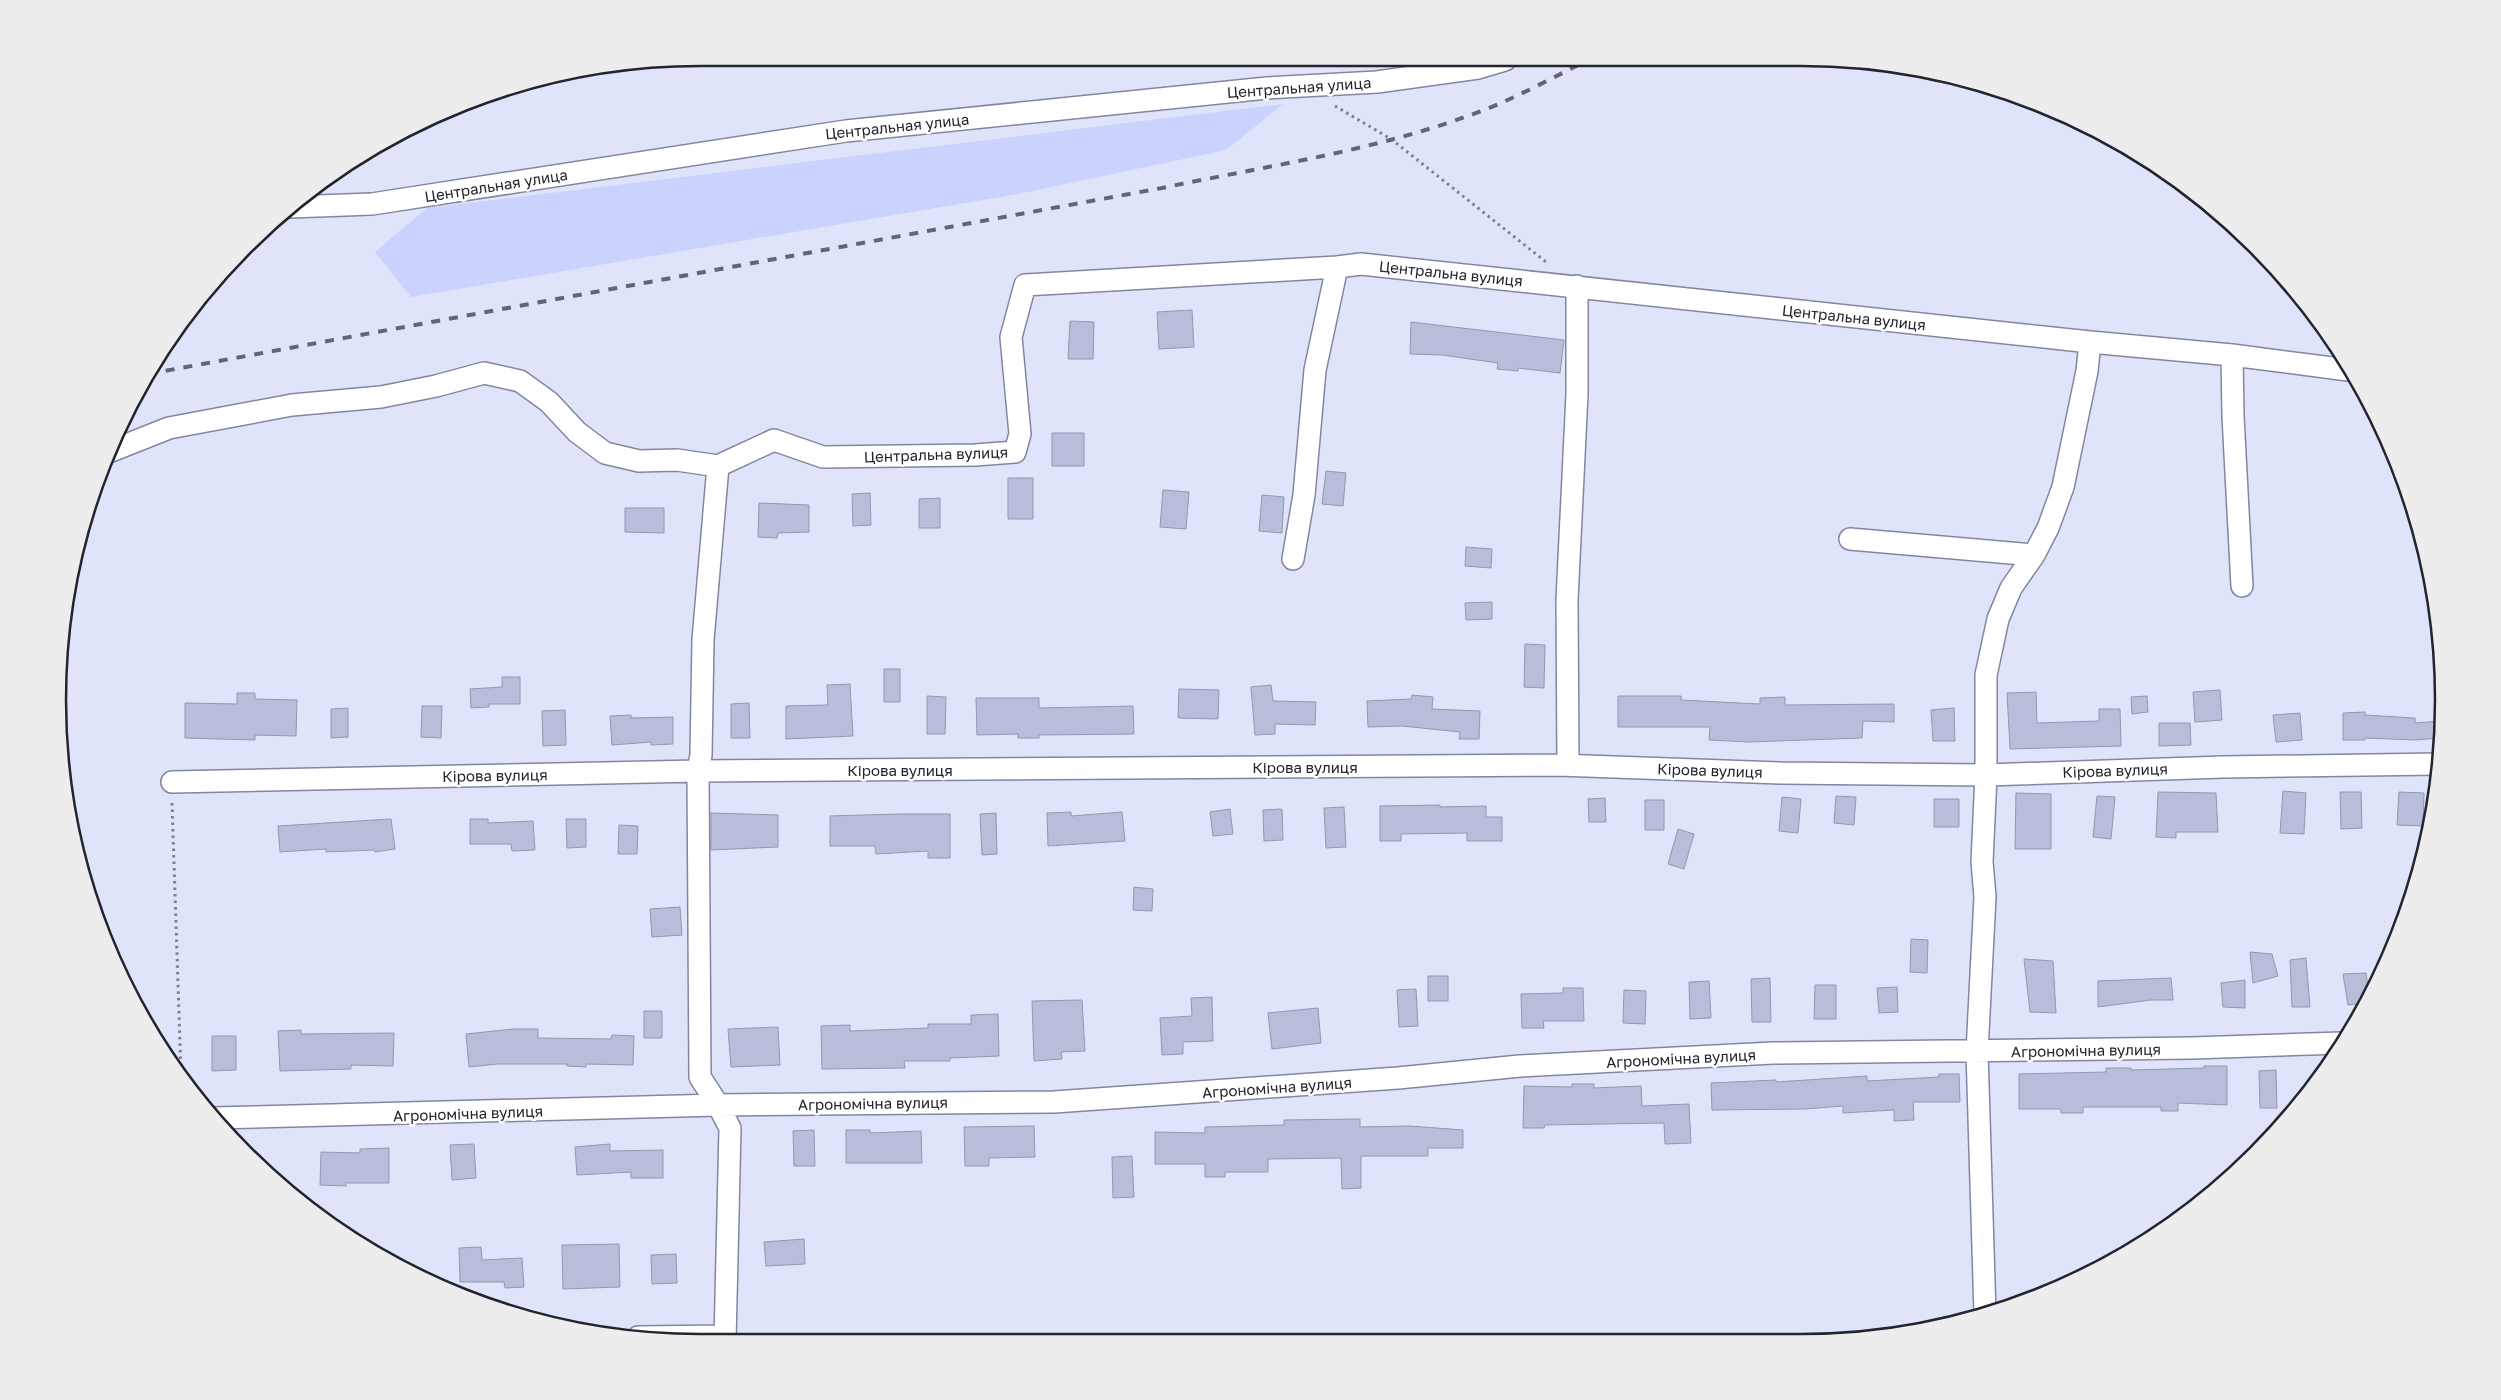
<svg xmlns="http://www.w3.org/2000/svg" width="2501" height="1400" viewBox="0 0 2501 1400" font-family="'Golos Text',sans-serif">
<style>
.green{fill:#cad2fd}
.building{fill:#b8beda;stroke:#9297b2}
.lines{fill:none;stroke-linecap:round;stroke-linejoin:round}
.minor-casing{stroke:#8287a1;stroke-width:24}
.path{stroke:#7c7f90;stroke-width:3;stroke-dasharray:2.5 4;stroke-linecap:butt}
.minor{stroke:#fff;stroke-width:21}
.rail{stroke:#626574;stroke-width:4;stroke-dasharray:9 9;stroke-linecap:butt}
.labels{text-anchor:middle;dominant-baseline:central;stroke-width:5;stroke-linejoin:round;paint-order:stroke}
.street-label{font-size:15px;fill:#22242f;stroke:#fff}
.rim{fill:none;stroke:#22242f;stroke-width:2.5}
</style>
<rect width="100%" height="100%" fill="#e0e4fb"/>
<path class="green" d="M1283,104L1226,150L1018,194L411,297L375,252L427,208Z"/>
<path class="building" d="M1192,310L1194,347L1159,349L1157,312Z
M1070,321L1094,322L1093,359H1068Z
M1411,322L1564,340L1560,373L1518,368V371L1497,369L1498,363L1442,355L1410,354Z
M1052,433H1084V466H1052Z
M1326,471L1346,473L1343,506L1322,504Z
M1008,478H1033V519H1008Z
M1163,490L1189,492L1186,529L1160,527Z
M870,493L871,525L853,526L852,494Z
M1262,495L1284,497L1282,533L1259,531Z
M940,498V528H919V499Z
M759,503L809,505V532L778,533L777,538L758,537Z
M625,508H664V533L625,532Z
M1466,547L1492,549L1491,568L1465,566Z
M1492,602V619L1466,620L1465,603Z
M1525,644L1545,645L1544,688L1524,687Z
M884,669H900V702H884Z
M502,677H520V704H489V707L471,708L470,689L502,687Z
M850,684L853,736L786,739V706L828,705L827,685Z
M1271,685L1273,701L1316,702L1315,725L1275,724V734L1255,735L1251,687Z
M1179,689L1219,690L1218,719L1178,718Z
M2220,690L2222,720L2195,722L2193,692Z
M2036,692L2037,723L2099,721V709H2120L2121,746L2010,749L2007,693Z
M237,693H255V699L297,700L296,736L255,735V740L185,738V703L237,704Z
M1412,695L1433,697L1432,709L1480,711L1479,739H1459L1460,732L1402,726L1368,727L1367,701L1411,699Z
M927,696L946,697L945,734H927Z
M1618,696H1681V700L1760,704V698L1785,697V705L1894,704V722L1863,721L1862,738L1749,742L1709,740L1710,727H1618Z
M2147,696L2148,712L2132,714L2131,697Z
M976,698H1039V708L1133,706L1134,734L1039,735V738H1018V734L977,735Z
M749,703L750,738H731V704Z
M422,706H442L441,738L421,737Z
M348,708V737L331,738V709Z
M1954,708L1955,741H1933L1931,710Z
M565,710L566,745L543,746L542,711Z
M2365,712V715L2415,718V723L2440,721V738L2415,740L2365,738V740H2343V713Z
M2300,713L2302,740L2276,742L2273,715Z
M631,715V718L673,717V744L651,745V742L612,745L610,716Z
M2159,723H2190L2191,745L2159,746Z
M2283,791L2306,793L2304,834L2280,833Z
M2158,792L2216,793L2218,832H2176V838L2156,837Z
M2340,792H2361L2362,828L2341,829Z
M2399,792L2424,793L2423,826L2397,825Z
M2016,793L2051,794V849H2015Z
M1836,796L1856,797L1854,825L1834,823Z
M2097,796L2115,797L2111,839L2093,837Z
M1782,797L1801,799L1798,833L1779,831Z
M1605,798L1606,822H1589L1588,799Z
M1934,799H1959V827H1934Z
M1645,800H1664V830H1645Z
M1440,805V807L1486,806V817H1502V841H1467V833L1401,834V841H1380V806Z
M1344,807L1346,847L1326,848L1324,808Z
M1230,809L1233,834L1213,836L1210,812Z
M1282,809L1283,840L1264,841L1263,810Z
M1071,812V816L1122,812L1125,841L1048,846L1047,813Z
M711,813L778,815V847L711,850Z
M996,813L997,854L982,855L980,814Z
M898,814H950V858H928V851L876,854L875,846H830V816Z
M391,819L395,849L375,852L374,850L326,852V849L280,852L278,826Z
M470,819H488V823L533,821L535,850L512,851L511,844H470Z
M566,819H586V847L567,848Z
M619,825L638,826L637,854H618Z
M1678,829L1694,834L1684,869L1668,864Z
M1134,887L1153,889L1152,911L1133,910Z
M680,907L682,935L652,937L650,909Z
M1911,939L1928,940L1927,973L1910,972Z
M2250,952L2272,954L2278,976L2253,983Z
M2306,958L2310,1007H2292L2290,960Z
M2024,959L2053,961L2056,1013L2030,1012Z
M2366,973L2369,995L2366,1003L2348,1005L2343,974Z
M1428,976H1448V1001H1428Z
M1770,978L1771,1022H1752L1751,979Z
M2171,978L2173,1000H2151L2098,1007V981Z
M2245,980V1008L2223,1007L2221,983Z
M1709,981L1711,1018L1690,1019L1689,982Z
M1815,985H1836V1019H1814Z
M1897,987L1898,1012L1879,1013L1877,988Z
M1563,988H1583L1584,1021H1543L1544,1028H1522L1521,994L1563,993Z
M1416,989L1418,1026L1399,1027L1397,990Z
M1624,990L1646,991L1645,1024L1623,1023Z
M1212,997L1213,1041L1183,1042V1054L1162,1055L1160,1018L1192,1016L1191,998Z
M1082,1000L1085,1051L1061,1052L1062,1059L1034,1061L1032,1001Z
M1318,1008L1321,1043L1272,1049L1268,1013Z
M644,1011H662V1038H644Z
M998,1014L999,1056L950,1058V1061H904L905,1068L822,1069L821,1026L850,1025V1031L928,1028V1024H971V1015Z
M778,1027L780,1065L731,1067L728,1029Z
M513,1029H538V1038L611,1039L612,1035L634,1036L633,1065L586,1064V1067L567,1066V1064H497L469,1067L466,1034Z
M301,1030V1034L394,1033L393,1066L351,1065V1069L280,1071L278,1031Z
M212,1036H236V1070L212,1071Z
M2204,1066H2227V1105L2178,1103V1111H2161V1107H2083V1113H2061V1109H2019V1074L2106,1072V1068H2131V1070L2204,1068Z
M2276,1070L2277,1108H2260L2259,1071Z
M1939,1074H1959L1960,1102H1913L1914,1120L1894,1121V1110L1843,1113V1106L1805,1109L1712,1110L1711,1083L1776,1080V1082L1867,1076V1081L1939,1077Z
M1572,1084H1594V1088L1641,1086L1642,1106L1689,1104L1691,1143L1665,1144L1664,1123L1545,1125L1544,1128H1523L1524,1086L1572,1087Z
M1360,1119V1127L1410,1126L1463,1130V1148H1428V1156H1361V1188L1342,1189L1341,1158L1268,1159V1172H1225V1177H1205V1164H1155V1132L1205,1133V1127L1284,1125V1120Z
M1034,1126L1035,1157L989,1158V1166H965L964,1127Z
M814,1130L815,1166H794L793,1131Z
M846,1130H870V1133L921,1131L922,1163H846Z
M474,1144L476,1178L452,1180L450,1145Z
M610,1144V1151L663,1150V1178H631V1172L577,1175L575,1147Z
M389,1148V1183H346V1186L320,1185L321,1152L360,1153V1149Z
M1132,1156L1134,1197L1113,1198L1112,1157Z
M804,1239L805,1264L766,1266L764,1242Z
M619,1244L620,1287L563,1289L562,1245Z
M481,1247L482,1260L522,1258L524,1287L505,1288L504,1282H460L459,1248Z
M676,1254L677,1283L652,1284L651,1255Z"/>
<g class="lines">
<defs>
<path id="minor" d="M290,207L372,204L846,131L1267,88L1377,82L1478,68L1505,60
M2232,355L2233,416L2242,586
M111,451L169,428L292,405L381,397L436,386L484,373L520,381L549,402L577,432L605,453L639,461L677,460L718,466
M718,466L774,440L823,457L975,455L1015,452L1020,434L1011,337L1025,285L1337,267L1361,264L2090,342L2232,355L2348,370
M718,466L703,640L701,755L698,771L700,1077L718,1105L730,1128L725,1341
M1850,539L2034,555
M1293,559L1304,495L1315,370L1337,267
M1568,765L1567,600L1577,394V286
M172,782L698,771L1559,765L1780,773L1986,775L2223,767L2439,764
M213,1118L718,1105L1054,1102L1398,1078L1520,1066L1773,1053L2192,1048L2341,1043
M1985,1314L1977,1052L1985,897L1982,862L1986,775V675L1998,619L2011,588L2034,555L2048,528L2063,487L2087,371L2090,342
M638,1337L725,1336"/>
</defs>
<use href="#minor" class="minor-casing"/>
<path class="path" d="M1335,106L1391,139L1546,262
M172,803L181,1074"/>
<use href="#minor" class="minor"/>
<path class="rail" d="M148,374L1162,188C1262,167 1367,152 1465,117C1507,103 1548,80 1588,60"/>
</g>
<g class="labels">
<g class="street-label">
<text transform="translate(1299 87) rotate(-4)">Центральная улица</text>
<text transform="translate(897 126) rotate(-6)">Центральная улица</text>
<text transform="translate(496 185) rotate(-9)">Центральная улица</text>
<text transform="translate(1451 273) rotate(6)">Центральна вулиця</text>
<text transform="translate(1854 317) rotate(6)">Центральна вулиця</text>
<text transform="translate(936 454) rotate(-2)">Центральна вулиця</text>
<text x="1305" y="767">Кірова вулиця</text>
<text x="900" y="770">Кірова вулиця</text>
<text transform="translate(1710 770) rotate(2)">Кірова вулиця</text>
<text transform="translate(2115 770) rotate(-2)">Кірова вулиця</text>
<text transform="translate(495 775) rotate(-1)">Кірова вулиця</text>
<text transform="translate(2086 1050) rotate(-1)">Агрономічна вулиця</text>
<text transform="translate(1681 1058) rotate(-3)">Агрономічна вулиця</text>
<text transform="translate(1277 1087) rotate(-4)">Агрономічна вулиця</text>
<text transform="translate(873 1103) rotate(-1)">Агрономічна вулиця</text>
<text transform="translate(468 1113) rotate(-2)">Агрономічна вулиця</text>
</g>
</g>
<path d="M0 0H2501V1400H0ZM700 66H1801A634 634 0 0 1 2435 700V700A634 634 0 0 1 1801 1334H700A634 634 0 0 1 66 700V700A634 634 0 0 1 700 66Z" fill="#ededee" fill-rule="evenodd"/>
<path class="rim" d="M700 66H1801A634 634 0 0 1 2435 700V700A634 634 0 0 1 1801 1334H700A634 634 0 0 1 66 700V700A634 634 0 0 1 700 66Z"/>
</svg>
